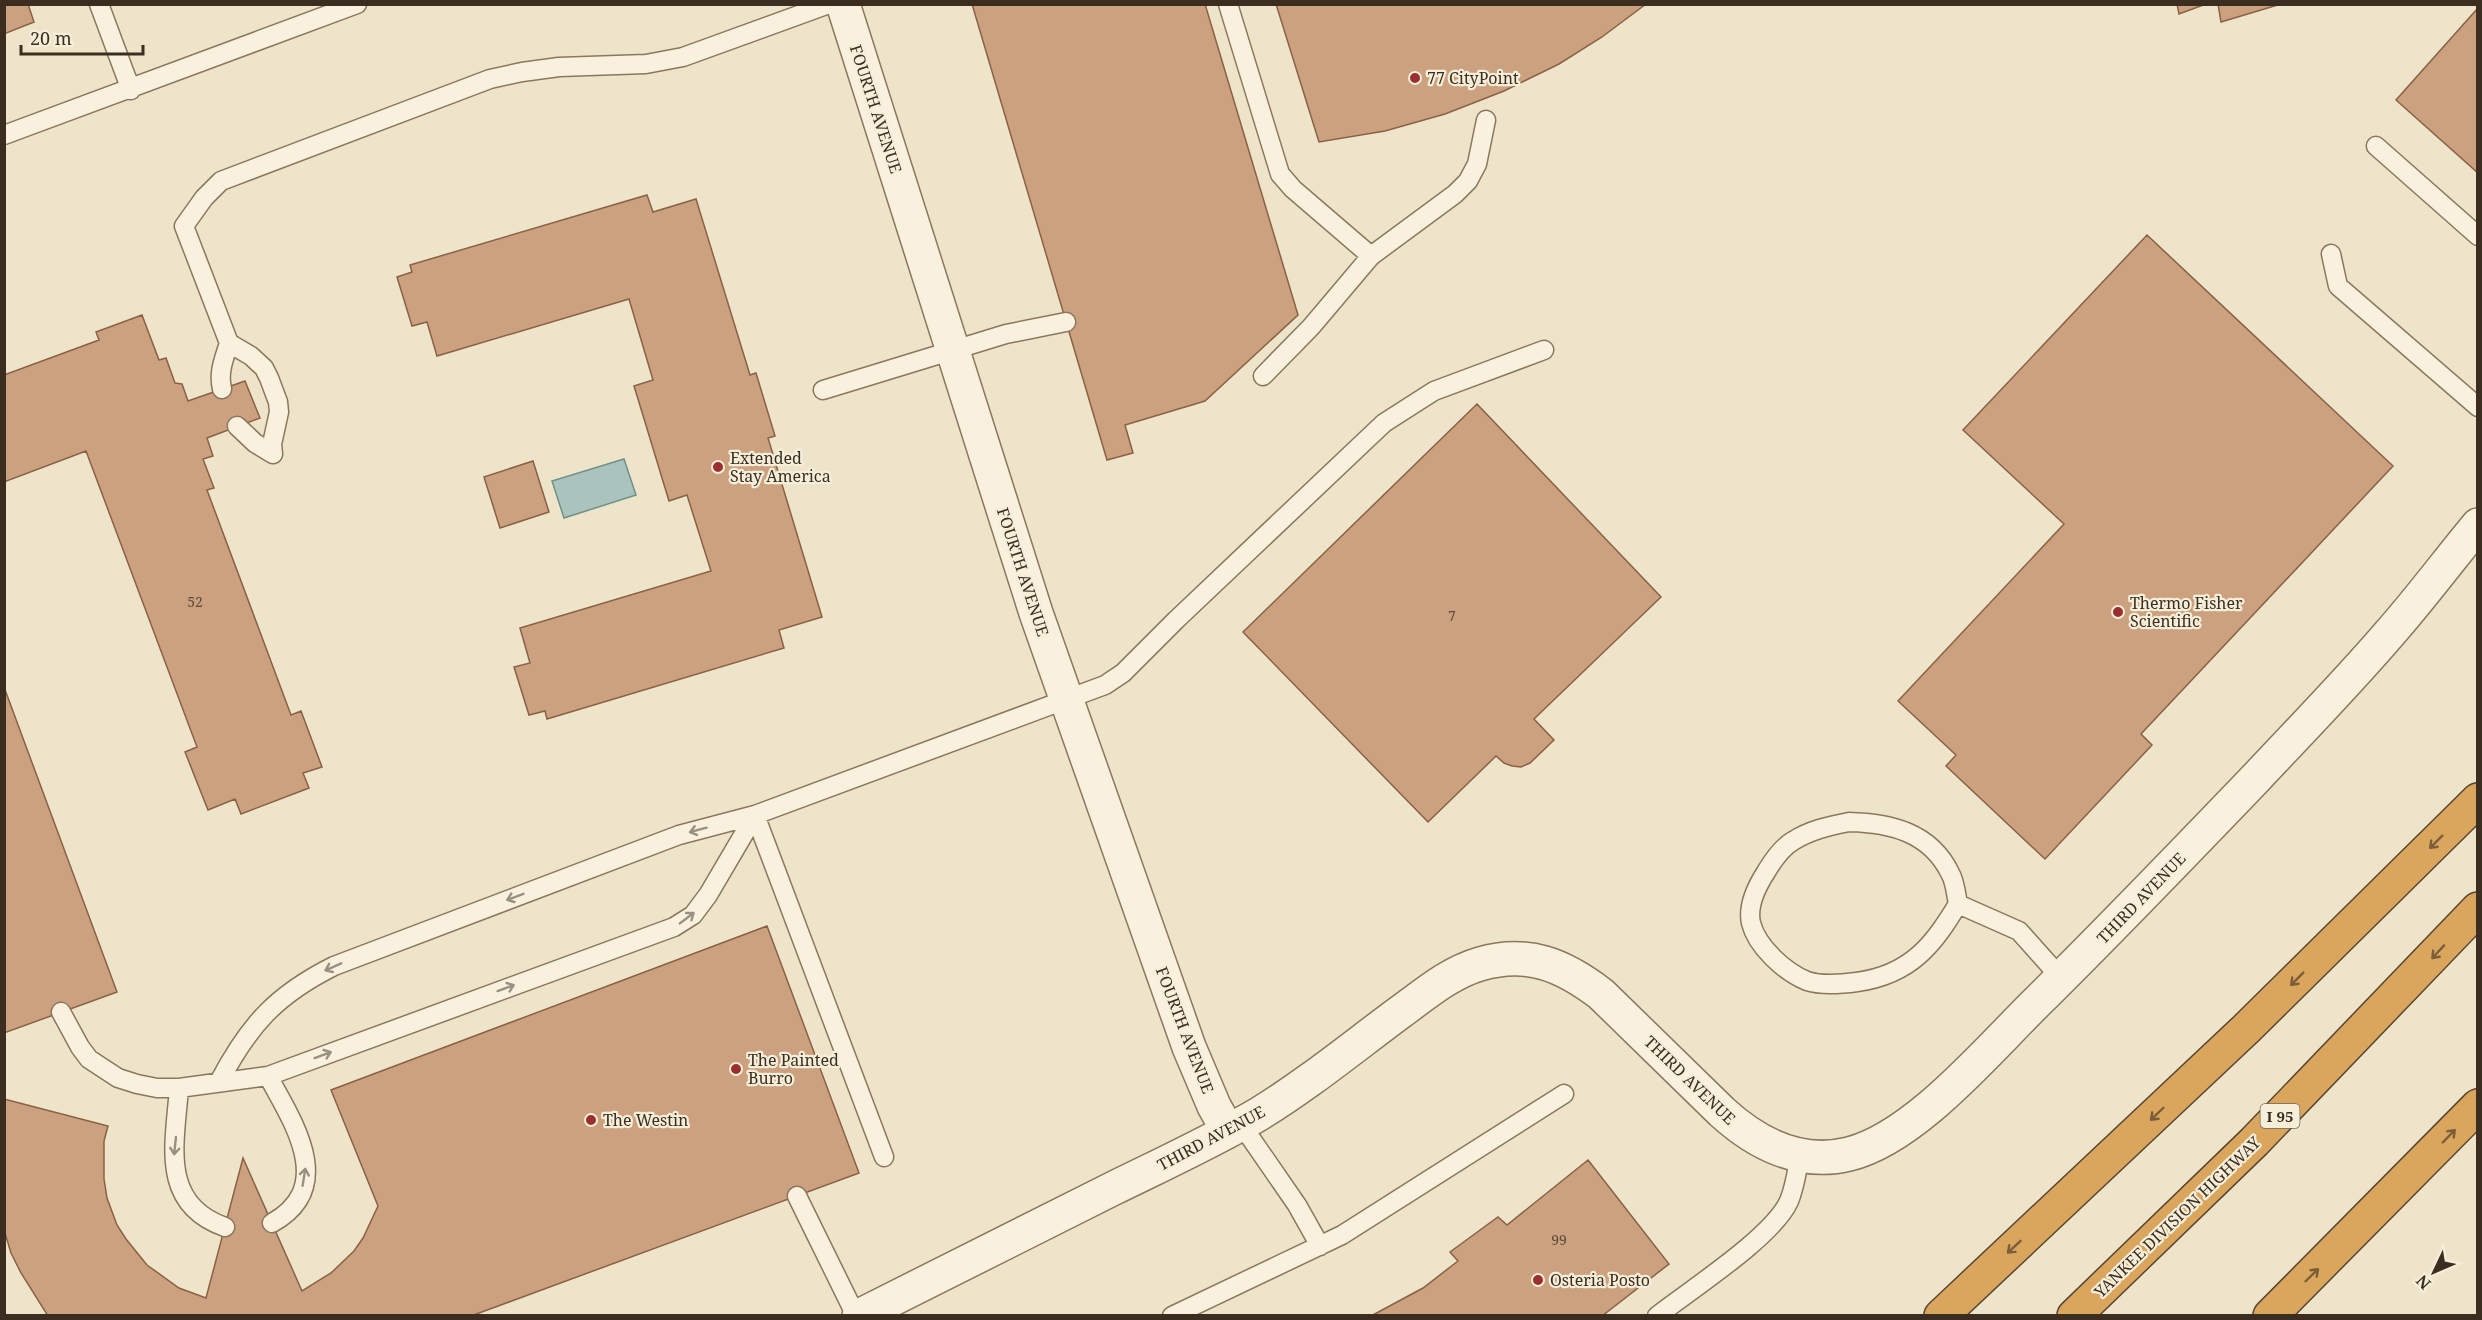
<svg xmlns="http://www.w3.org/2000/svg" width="2482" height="1320" viewBox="0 0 2482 1320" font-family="'Noto Serif',serif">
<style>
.water{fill:#aac3bc;stroke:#70918a;stroke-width:1.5}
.building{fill:#cba180;stroke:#8a6144;stroke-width:1.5}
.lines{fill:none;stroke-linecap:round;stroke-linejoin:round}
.lane-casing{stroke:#8b775e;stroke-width:21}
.street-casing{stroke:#8b775e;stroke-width:36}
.highway-casing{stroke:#594532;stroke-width:36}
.lane{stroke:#f9f1dd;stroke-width:18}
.street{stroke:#f9f1dd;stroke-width:33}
.highway{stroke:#daa65d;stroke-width:33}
.oneway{stroke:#9a907f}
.oneway2{stroke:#7b5e39}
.poi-dot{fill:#99302f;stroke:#f6eed9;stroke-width:2}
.labels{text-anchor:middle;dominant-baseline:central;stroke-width:4.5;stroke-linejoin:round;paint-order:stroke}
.number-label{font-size:14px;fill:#5f4b39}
.shield{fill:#f6eed9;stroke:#736858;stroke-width:1.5}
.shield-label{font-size:15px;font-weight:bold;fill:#3b2e21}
.poi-label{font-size:16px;fill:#3b2e21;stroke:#f6eed9;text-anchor:start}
.street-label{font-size:16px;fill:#3b2e21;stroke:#f6eed9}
</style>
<rect width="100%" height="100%" fill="#eee4c9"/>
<path class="water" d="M624,459L636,495L564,518L552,481Z"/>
<path class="building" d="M4,4H28L34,22L4,34Z
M972,4H1205L1298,315L1205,401L1125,425L1133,453L1107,460Z
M1276,4H1646L1602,37L1559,64L1504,91L1445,114L1385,131L1319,142Z
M2177,4H2206L2179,14Z
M2218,4H2281L2221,22Z
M2478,8V173L2396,100Z
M647,195L653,212L696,199L750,375L756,373L775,436L768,438L822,617L779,630L784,648L547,719L545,711L529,715L514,667L530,663L520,628L711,571L687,495L669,501L638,399L634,386L653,380L629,299L437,356L427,322L412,326L397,277L412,272L410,265Z
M2147,235L2393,466L2141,734L2152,745L2045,859L1946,766L1956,755L1898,701L2064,524L1963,430Z
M142,315L159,360L166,358L175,383L182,384L188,401L245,381L260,418L207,438L213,456L203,459L214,488L207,490L291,715L301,711L322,767L303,773L309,788L241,814L235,799L208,810L185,752L197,747L86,451L4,482V375L99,340L96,332Z
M1477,404L1661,597L1534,719L1554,740L1530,763L1521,767L1512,766L1504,763L1496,756L1428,822L1243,632Z
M533,461L549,512L500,528L484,477Z
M4,687L117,992L4,1033Z
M767,926L859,1173L471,1316H48L21,1273L11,1253L4,1230V1099L108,1126L104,1141V1179L107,1198L117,1225L126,1239L147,1265L179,1288L206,1298L243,1158L302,1291L331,1273L354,1251L363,1238L378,1206L331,1090Z
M1588,1160L1669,1264L1602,1316H1371L1423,1288L1458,1261L1450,1252L1498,1217L1507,1225Z"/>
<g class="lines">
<defs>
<path id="lane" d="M99,4L131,90
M1228,4L1280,174L1293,189L1371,256
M4,135L357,4
M2376,146L2478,236
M2331,254L2338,286L2478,407
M1263,376L1311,327L1371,256L1455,194L1468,181L1477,164L1486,120
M222,389C218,372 224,359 229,343
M823,390L1006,334L1066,322
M237,426L255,443L273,454
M273,454L272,444L279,412L278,402L269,378L264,368L251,356L229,343L184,226L204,198L221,181L490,79L522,72L559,67L646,64L683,57L829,4
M755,815L884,1157
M1849,822C1890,823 1930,832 1950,873C1955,881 1956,894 1958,904C1947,922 1935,941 1919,955C1902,970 1879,979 1857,982C1842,984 1822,986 1807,981C1785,972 1757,947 1751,923C1747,905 1757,886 1766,872C1772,862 1782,847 1793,841C1810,830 1829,826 1849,822Z
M1958,904L2019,931L2061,978
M61,1012L80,1047L89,1059L118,1078L137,1084L157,1088H179L268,1076L674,927L693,915L708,895L755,815
M268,1076C293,1122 337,1187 272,1223
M219,1082C249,1025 276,995 334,966L679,835L755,815L1105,685L1123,673L1176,620L1384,423L1434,391L1544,350
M179,1088C175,1143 159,1204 225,1227
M1241,1124L1297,1205L1320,1246
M797,1196L856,1316
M1172,1316L1342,1235L1564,1094
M1657,1316C1690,1290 1773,1237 1789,1201C1795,1187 1797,1170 1800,1155"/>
<path id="street" d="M843,4L1036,613L1189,1047L1214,1106L1228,1131
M859,1316C944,1273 1029,1230 1114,1188C1163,1164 1213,1141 1259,1114C1308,1084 1353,1047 1399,1013C1424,995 1449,973 1480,964C1528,950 1563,965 1601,994L1722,1112C1757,1144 1801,1166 1849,1154C1915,1138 1989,1049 2037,1002C2111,929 2183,854 2255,779C2300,731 2346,684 2389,634C2420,599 2448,561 2478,525"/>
<path id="highway" d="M1941,1316L2246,1029L2478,800
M2074,1316L2254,1142L2478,909
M2270,1316L2478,1106"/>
</defs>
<use href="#lane" class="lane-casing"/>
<use href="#street" class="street-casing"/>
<use href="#highway" class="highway-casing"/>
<use href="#lane" class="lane"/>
<use href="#street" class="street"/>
<use href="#highway" class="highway"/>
</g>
<defs><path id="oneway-shaft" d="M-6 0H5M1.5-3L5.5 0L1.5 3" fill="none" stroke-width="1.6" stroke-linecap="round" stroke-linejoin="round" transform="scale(1.5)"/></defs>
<g class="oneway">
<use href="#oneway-shaft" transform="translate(698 830) rotate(165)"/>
<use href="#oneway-shaft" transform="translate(515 897) rotate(159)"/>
<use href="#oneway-shaft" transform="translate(687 918) rotate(-37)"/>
<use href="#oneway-shaft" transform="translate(333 967) rotate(156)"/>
<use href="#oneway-shaft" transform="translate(506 988) rotate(-20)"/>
<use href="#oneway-shaft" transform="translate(323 1055) rotate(-20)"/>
<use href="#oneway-shaft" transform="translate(175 1146) rotate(96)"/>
<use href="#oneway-shaft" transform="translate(304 1177) rotate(-81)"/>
</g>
<g class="oneway2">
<use href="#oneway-shaft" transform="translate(2436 842) rotate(135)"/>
<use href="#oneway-shaft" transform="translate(2438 952) rotate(133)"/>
<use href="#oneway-shaft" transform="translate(2297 979) rotate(135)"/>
<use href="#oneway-shaft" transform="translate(2157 1114) rotate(136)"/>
<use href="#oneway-shaft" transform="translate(2449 1136) rotate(-46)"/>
<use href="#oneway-shaft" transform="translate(2014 1247) rotate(137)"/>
<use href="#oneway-shaft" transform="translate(2312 1275) rotate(-44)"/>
</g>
<g class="poi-dot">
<circle cx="1415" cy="78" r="6"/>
<circle cx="718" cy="467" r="6"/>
<circle cx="2118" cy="612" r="6"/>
<circle cx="736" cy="1069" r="6"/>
<circle cx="591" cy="1120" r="6"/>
<circle cx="1538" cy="1280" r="6"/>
</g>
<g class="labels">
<g class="number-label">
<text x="195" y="601">52</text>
<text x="1452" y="615">7</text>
<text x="1559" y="1239">99</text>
</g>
<rect class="shield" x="2260.5" y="1104" width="39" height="24" rx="4.5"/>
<g class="shield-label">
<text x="2280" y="1116">I 95</text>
</g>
<g class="poi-label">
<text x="1427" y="78">77 CityPoint</text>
<text x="730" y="458">Extended<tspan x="730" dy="18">Stay America</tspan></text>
<text x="2130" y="603">Thermo Fisher<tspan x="2130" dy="18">Scientific</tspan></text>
<text x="748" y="1060">The Painted<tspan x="748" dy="18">Burro</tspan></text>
<text x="603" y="1120">The Westin</text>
<text x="1550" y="1280">Osteria Posto</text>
</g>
<g class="street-label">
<text transform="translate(876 109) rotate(72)">FOURTH AVENUE</text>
<text transform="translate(1023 572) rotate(72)">FOURTH AVENUE</text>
<text transform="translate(2141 898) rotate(-46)">THIRD AVENUE</text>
<text transform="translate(1185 1030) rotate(69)">FOURTH AVENUE</text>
<text transform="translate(1690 1080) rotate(44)">THIRD AVENUE</text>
<text transform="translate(1211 1138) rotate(-28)">THIRD AVENUE</text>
<text transform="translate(2177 1217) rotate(-44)">YANKEE DIVISION HIGHWAY</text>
</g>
</g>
<rect width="2482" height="1320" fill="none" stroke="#3b2e21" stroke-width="12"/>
<g transform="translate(2434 1272) rotate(226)" stroke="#f6eed9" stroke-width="4.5" paint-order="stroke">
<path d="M0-4.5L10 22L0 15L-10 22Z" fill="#3b2e21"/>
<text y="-9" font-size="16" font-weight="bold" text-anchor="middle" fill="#3b2e21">N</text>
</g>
<path d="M21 45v9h122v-9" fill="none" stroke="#3b2e21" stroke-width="3"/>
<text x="30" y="45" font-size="18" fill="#3b2e21" stroke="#f6eed9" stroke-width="4.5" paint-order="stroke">20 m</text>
</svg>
